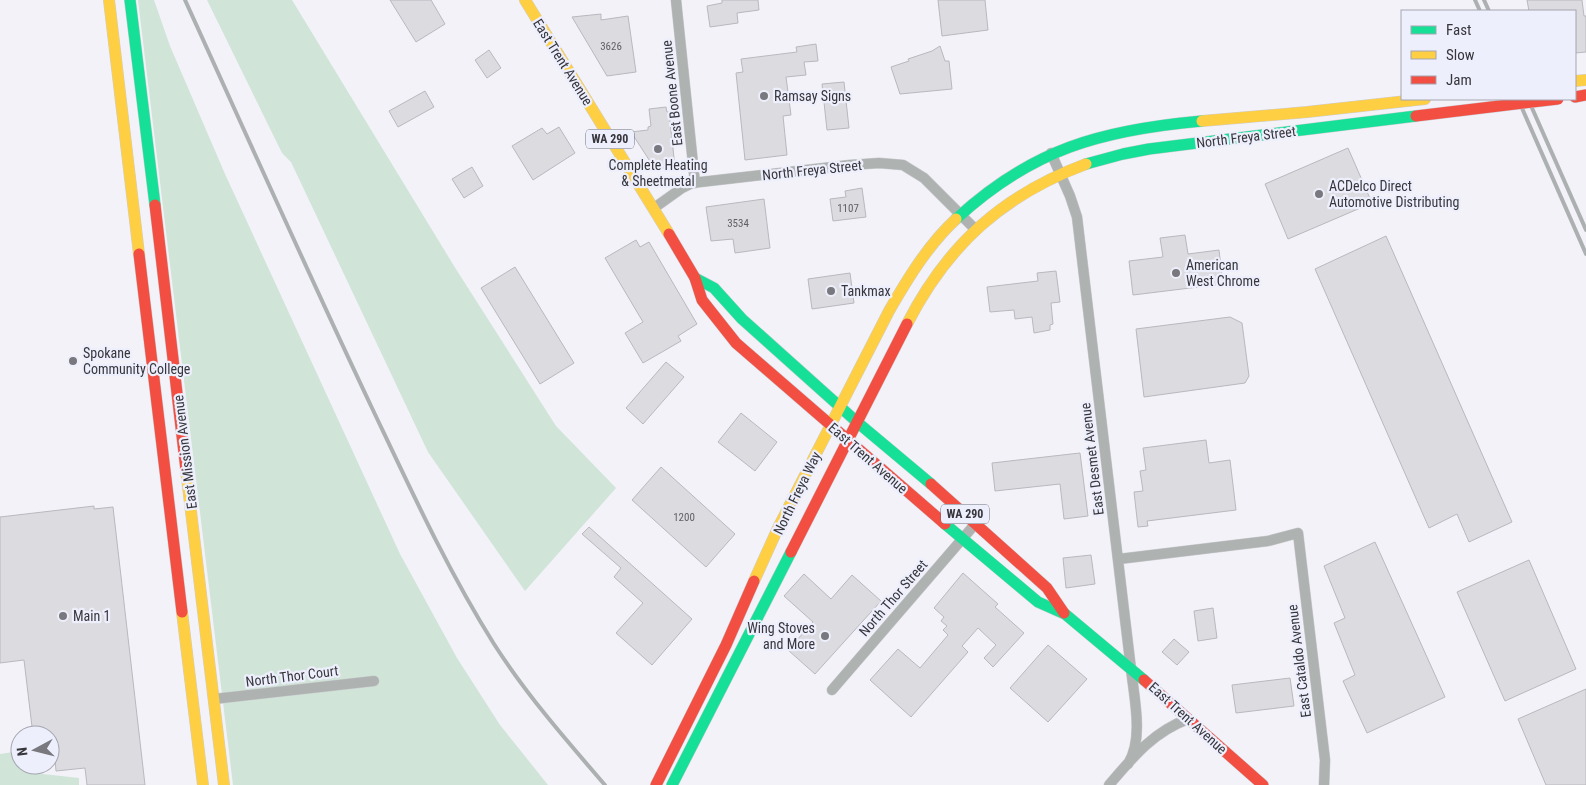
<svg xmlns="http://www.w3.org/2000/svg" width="1586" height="785" viewBox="0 0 1586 785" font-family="'Roboto Condensed',sans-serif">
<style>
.green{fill:#d0e4d8}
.building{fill:#dbdbe0;stroke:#b8b8be}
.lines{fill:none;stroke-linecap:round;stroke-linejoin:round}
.street-casing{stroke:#cdcdd2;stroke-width:11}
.fast-casing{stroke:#cdcdd2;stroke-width:12}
.slow-casing{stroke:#cdcdd2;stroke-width:12}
.jam-casing{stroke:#cdcdd2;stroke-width:12}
.street{stroke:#aeb3b1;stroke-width:10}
.fast{stroke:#16e098;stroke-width:11}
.slow{stroke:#ffcf43;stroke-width:11}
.jam{stroke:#f24e42;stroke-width:11}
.rail{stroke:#adb0b1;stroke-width:4}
.jam-bridge-casing{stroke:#cdcdd2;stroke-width:12;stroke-linecap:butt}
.jam-bridge{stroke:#f24e42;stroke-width:11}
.poi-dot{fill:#78787e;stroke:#eeeffc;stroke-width:2}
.labels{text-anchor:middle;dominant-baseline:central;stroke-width:4.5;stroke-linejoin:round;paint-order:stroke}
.number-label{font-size:11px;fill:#5f5f65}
.shield{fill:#eeeffc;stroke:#6d6e76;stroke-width:1}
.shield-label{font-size:12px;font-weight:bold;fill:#36363c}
.street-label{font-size:14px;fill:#36363c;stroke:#eeeffc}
.poi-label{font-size:14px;fill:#36363c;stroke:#eeeffc;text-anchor:start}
</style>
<rect width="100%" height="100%" fill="#f2f2f8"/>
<path class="green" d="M138,0H154L170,46L225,174L400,554L457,658L500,725L548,785H233Z
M207,0H292L454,266L556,426L616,488L525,591L428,452L291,162L282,153Z
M20,751V765H34V773L79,778V785H0V754Z"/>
<path class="building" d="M390,0H431L445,24L416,42Z
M722,0H758L759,10L737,13L738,23L710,27L707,6L722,3Z
M938,0H985L988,30L942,36Z
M1527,0H1582L1584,16H1586V52L1575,53V11H1529Z
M601,14V20L628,16L636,72L607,76L572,17Z
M816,44L818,61L804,62L806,75L786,77L791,115L783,116L787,155L745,160L736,73L743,72L741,59L797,52L796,47Z
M940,46L945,61H949L952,89L900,94L891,67L909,61L908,59L932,51Z
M489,50L501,68L487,78L475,60Z
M844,82L849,128L827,130L822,84Z
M425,91L434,107L398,127L389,111Z
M666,107L667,112H669L675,167L655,169L631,132L648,130V127L651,126L649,109Z
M559,127L575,153L533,180L512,146L542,128L547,134Z
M1348,148L1372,203L1288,239L1265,184Z
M472,167L483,186L464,198L452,179Z
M862,188L866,217L833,221L830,199L846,197L845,191Z
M764,199L770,248L735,253L733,239L711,241L706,207Z
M1185,235L1188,254L1219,250L1223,284L1133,295L1129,261L1163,257L1160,238Z
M1386,236L1512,522L1469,542L1457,514L1429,528L1315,269Z
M636,240L640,247L649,242L697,324L678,336L681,341L643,363L625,333L643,322L605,258Z
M515,267L574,363L540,384L481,288Z
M1056,271L1060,302L1051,303L1053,324L1050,325V330L1034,333L1032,317L1015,319L1014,310L990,312L987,287L1038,281L1037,273Z
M850,273L854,303L812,309L808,279Z
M1230,317L1242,323L1249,376L1245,383L1144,397L1136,329Z
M666,362L684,377L643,424L626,408Z
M741,413L777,442L755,471L718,442Z
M1206,440L1209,463L1230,460L1236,510L1147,521L1148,526L1138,527L1134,492L1143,491L1140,471L1146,470L1143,448Z
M1080,453L1088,516L1064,519L1060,484L995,491L992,463Z
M661,467L735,534L706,567L632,500Z
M94,506V509L113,507L145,785H87L85,768L56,771L55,759H50V735H33L24,660L0,663V517Z
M589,527L692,619L652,665L616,633L643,603L614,577L621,568L582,534Z
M1375,542L1445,697L1367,733L1343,681L1355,675L1334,623L1345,618L1324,566Z
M1091,555L1095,584L1066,588L1063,558Z
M1529,560L1576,669L1505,701L1457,592Z
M963,573L998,604L995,607L1024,633L993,667L984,658L996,645L978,628L962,646L968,652L911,717L870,680L898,649L920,668L948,635L943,630L947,626L941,621L944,617L934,608Z
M804,574L831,599L852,575L881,601L815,674L788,650L813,622L784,596Z
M1213,608L1217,638L1198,641L1194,611Z
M1174,639L1189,652L1177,665L1162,652Z
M1048,645L1087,679L1048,722L1010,688Z
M1290,678L1294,706L1236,713L1232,685Z
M1586,689V785H1546L1518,719Z"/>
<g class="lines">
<defs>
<path id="street" d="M676,0L695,183
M1051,153L1070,196L1077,217L1131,669C1134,697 1144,739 1128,764
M654,208L682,188L692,183L850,165L879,163L903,165L924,178L975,229
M1119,559L1268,541L1298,533L1325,760L1324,785
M832,690L976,523
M214,699L374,681
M1109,785C1133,757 1153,732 1188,719"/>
<path id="fast" d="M130,0L155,205
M1086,164L1123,154L1149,149L1416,116
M956,219C1032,149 1101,130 1202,121
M695,278L714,288L742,319L857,422L931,484
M945,524L1038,602L1065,614L1144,680
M672,785L791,552"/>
<path id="slow" d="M109,0L139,254
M525,0L669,234
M1575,81L1586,80
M1202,121L1307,112L1425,99
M907,324C948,244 1003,195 1086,164
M186,470L224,785
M754,581L778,528L889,311C908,278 928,245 956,219
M182,612L203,785"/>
<path id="jam" d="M1575,97L1586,95
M155,205L186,470
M669,234L695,278L702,300L736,343L945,524
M139,254L182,612
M931,484L1047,588L1064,613
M791,552L907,324
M1144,680L1263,785
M656,785L726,645L754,581"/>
</defs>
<use href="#street" class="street-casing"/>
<use href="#fast" class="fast-casing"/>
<use href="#slow" class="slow-casing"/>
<use href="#jam" class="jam-casing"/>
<use href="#street" class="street"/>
<use href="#fast" class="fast"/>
<use href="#slow" class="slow"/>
<use href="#jam" class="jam"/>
<path class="rail" d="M185,0C247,136 308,273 372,408C410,488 447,569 494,644C526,694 566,740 605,785
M1475,0L1480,11
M1484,0L1489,11
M1518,99L1586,254
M1528,99L1586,230"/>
<defs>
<path id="jam-bridge" d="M1416,116L1558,99"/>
</defs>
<use href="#jam-bridge" class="jam-bridge-casing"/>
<use href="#jam-bridge" class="jam-bridge"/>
</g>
<g class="poi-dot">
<circle cx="764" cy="96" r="5"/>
<circle cx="658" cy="149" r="5"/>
<circle cx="1319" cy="194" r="5"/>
<circle cx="1176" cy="273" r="5"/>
<circle cx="831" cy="291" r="5"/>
<circle cx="73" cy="361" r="5"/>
<circle cx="63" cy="616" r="5"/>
<circle cx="825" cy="636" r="5"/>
</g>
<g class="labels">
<g class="number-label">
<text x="611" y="46">3626</text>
<text x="848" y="208">1107</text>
<text x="738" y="223">3534</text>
<text x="684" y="517">1200</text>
</g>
<g class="shield">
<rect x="586" y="129.5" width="48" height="19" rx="4"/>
<rect x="941" y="504.5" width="48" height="19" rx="4"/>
</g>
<g class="shield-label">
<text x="610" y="139">WA 290</text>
<text x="965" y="514">WA 290</text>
</g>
<g class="street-label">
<text transform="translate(563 62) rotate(58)">East Trent Avenue</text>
<text transform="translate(672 93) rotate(-96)">East Boone Avenue</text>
<text transform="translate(1246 137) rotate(-7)">North Freya Street</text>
<text transform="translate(812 170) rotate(-6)">North Freya Street</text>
<text transform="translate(185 452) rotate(-97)">East Mission Avenue</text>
<text transform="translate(868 458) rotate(41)">East Trent Avenue</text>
<text transform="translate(1092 459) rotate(-97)">East Desmet Avenue</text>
<text transform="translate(797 493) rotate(-64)">North Freya Way</text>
<text transform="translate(893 598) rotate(-49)">North Thor Street</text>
<text transform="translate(1299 661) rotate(-97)">East Cataldo Avenue</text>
<text transform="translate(292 676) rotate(-7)">North Thor Court</text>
<text transform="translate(1188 718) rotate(42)">East Trent Avenue</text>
</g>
<g class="poi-label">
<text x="774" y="96">Ramsay Signs</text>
<text x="658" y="165" text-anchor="middle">Complete Heating<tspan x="658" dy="16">&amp; Sheetmetal</tspan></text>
<text x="1329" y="186">ACDelco Direct<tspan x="1329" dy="16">Automotive Distributing</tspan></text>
<text x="1186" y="265">American<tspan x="1186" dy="16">West Chrome</tspan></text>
<text x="841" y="291">Tankmax</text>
<text x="83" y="353">Spokane<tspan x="83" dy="16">Community College</tspan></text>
<text x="73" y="616">Main 1</text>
<text x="815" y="628" text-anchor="end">Wing Stoves<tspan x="815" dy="16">and More</tspan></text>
</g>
</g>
<rect x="1401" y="10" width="175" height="90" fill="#eeeffc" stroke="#a4a5af"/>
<rect x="1411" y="26" width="25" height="8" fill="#16e098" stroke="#a4a5af"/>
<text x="1446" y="35" font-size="15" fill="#36363c">Fast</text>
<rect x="1411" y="51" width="25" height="8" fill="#ffcf43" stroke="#a4a5af"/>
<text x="1446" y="60" font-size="15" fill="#36363c">Slow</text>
<rect x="1411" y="76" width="25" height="8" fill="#f24e42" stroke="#a4a5af"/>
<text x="1446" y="85" font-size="15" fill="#36363c">Jam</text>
<g transform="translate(35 750) rotate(263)"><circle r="24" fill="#eeeffc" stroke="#a4a5af"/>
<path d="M0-4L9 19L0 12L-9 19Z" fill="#78787e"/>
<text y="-8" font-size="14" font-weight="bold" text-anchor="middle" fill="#36363c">N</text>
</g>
</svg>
